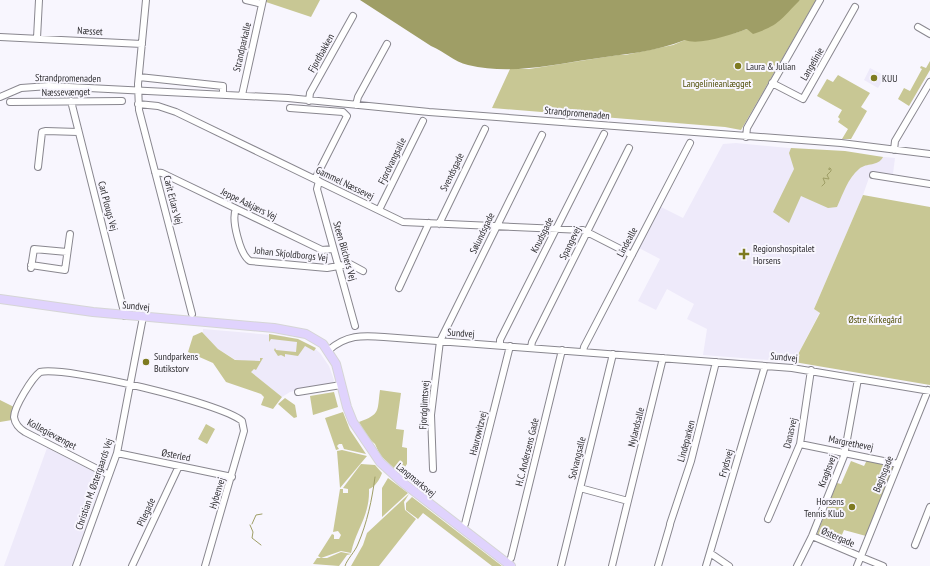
<svg xmlns="http://www.w3.org/2000/svg" width="930" height="566" viewBox="0 0 930 566" font-family="'PT Sans Narrow',sans-serif">
<style>
.built{fill:#eeeafa}
.green{fill:#c8c794}
.water{fill:#9f9e66}
.lines{fill:none;stroke-linecap:round;stroke-linejoin:round}
.stream{stroke:#9f9e66;stroke-width:1}
.minor-casing{stroke:#89878f;stroke-width:8}
.major-casing{stroke:#d5d5d6;stroke-width:10}
.minor{stroke:#fff;stroke-width:6}
.major{stroke:#e0d3fd;stroke-width:8}
.poi-dot{fill:#7e7b21;stroke:#f8f6fe;stroke-width:1.5}
.labels{text-anchor:middle;dominant-baseline:central;stroke-width:4;stroke-linejoin:round;paint-order:stroke}
.street-label{font-size:10px;fill:#2e2d30;stroke:#f8f6fe}
.poi-label{font-size:10px;fill:#2e2d30;stroke:#f8f6fe;text-anchor:start}
.park-label{font-size:10px;fill:#514f09;stroke:#f8f6fe}
</style>
<rect width="100%" height="100%" fill="#f8f6fe"/>
<path class="built" d="M870,68L885,76L878,88L864,80Z
M736,143L895,158L893,174L871,172L863,195L814,309L820,312L794,362L703,355L707,329L687,319L694,304L667,289L656,310L638,301L660,259L639,248L661,207L683,218L723,144Z
M203,329L284,336L314,348L320,353L329,366L334,380L333,383L290,392L282,397L236,360L218,349L203,333Z
M47,448L97,473L101,483L72,566H4Z"/>
<path class="green" d="M260,0H320L311,17Z
M800,0H816L741,130L725,127L492,108L510,69H529L618,55H625L673,45L685,40L735,33L747,29Z
M930,61V70L909,106L898,99L904,88L910,91L922,69L920,68L921,66L926,68Z
M838,75L870,93L861,107L867,111L851,139H842L848,129L838,122L840,119L838,117L842,110L817,96L827,79L833,82Z
M791,148L845,151L883,157C878,167 867,162 859,169C848,178 843,194 837,207L828,208L801,196L789,223L773,212L794,169L789,153Z
M863,195L930,207V385L794,362L820,313L814,309Z
M202,332L218,349L235,360L260,361V358H263L256,370L254,369L251,372L282,397L273,409L261,405L264,397L261,394L226,382L213,363L188,352L193,336Z
M269,334L298,339L316,348L314,351L305,346L298,356L285,354V357L281,355L278,356L274,350L275,348L276,350L296,352L297,342L271,339L269,342Z
M380,390L401,393L396,429L404,430L402,447L407,448V464L400,474L380,455L375,444L366,436L359,422C381,414 377,411 380,390Z
M334,392L338,407L313,415L310,396Z
M285,398L295,405L297,417L294,418L278,404Z
M0,400L14,407L12,412V420L0,422Z
M343,412L350,430L366,454L344,449L342,444H339L337,446L339,449L336,450L325,418Z
M206,424L215,429L207,444L198,439Z
M342,450L367,456L340,488L337,451Z
M867,460L894,466L866,536L844,530L838,544L817,534L837,483L841,484L851,461L864,466Z
M361,464L375,465L382,473C380,479 375,487 369,489C370,516 356,529 351,553L341,551L321,558L318,556L332,534L334,535V539H339L341,535L338,531L333,532L340,489H343V493H348V489L343,488Z
M388,478L408,493L382,517V488Z
M409,494L404,502L405,510L416,519L379,566H351L363,545L367,533Z
M412,497L502,566H492L423,513L418,519L406,510V503Z
M341,552L351,554L347,555L339,566L313,564L317,558H327Z"/>
<path class="water" d="M360,0H800C781,19 780,25 753,34L747,29C733,34 699,46 685,40C655,52 624,54 592,59C551,65 510,75 468,65C454,62 444,51 431,46Z"/>
<g class="lines">
<path class="stream" d="M822,186L825,183L823,178L829,179L827,175L831,171V169L830,168H829V170L830,169
M252,524L256,515L262,514
M250,525L253,532L252,538L261,545
M345,566C347,559 355,552 358,544C367,523 372,500 375,477"/>
<defs>
<path id="minor" d="M146,0L138,84L139,110L192,314
M246,0L262,4
M918,27L930,34
M0,37L142,44
M37,38L39,0
M139,77L223,86V94
M772,83L803,99L855,7
M242,95L263,0
M0,97L21,88L49,86L288,98L429,112L841,143L930,154
M71,101L125,316
M309,101L310,93L353,16
M10,102L122,101
M138,104L158,106L176,112L403,222L583,230L632,255
M356,105L358,97L387,44
M290,108L343,112L347,116L315,179
M746,137L747,128L820,0
M894,150L895,141L930,82
M38,167L42,132L46,131L78,132
M155,172L162,173L322,250L333,249
M873,175L930,184
M319,181L317,189L355,326
M236,209C231,219 240,255 250,261L327,268L350,264L363,271
M379,210L423,121
M439,224L485,129
M31,265L65,270L70,234
M31,268L34,249L67,252
M399,288L429,223
M500,345V340L604,134
M531,347L532,342L629,148
M329,350C346,335 362,335 384,337L792,368L930,391
M583,352L584,347L690,143
M298,392L341,385
M800,444L898,464
M117,453L232,477
M433,469L431,415L440,341L542,135
M109,475L25,432C20,429 15,424 14,417C14,407 32,378 40,372C67,366 221,403 242,421L244,431L205,566
M580,488L628,501
M768,519L800,444L811,370
M465,524L510,346
M670,524L691,461L716,362
M812,536L857,555
M915,545L930,507
M710,553L729,566
M861,557L883,566
M511,558L562,350
M76,566L117,453L143,317
M132,566L179,466
M561,566L613,354
M612,566L663,358
M658,566L670,525
M706,566L765,366
M797,566L812,536L844,456L858,379
M857,566L928,390"/>
<path id="major" d="M0,299L93,312L274,328L306,334L323,344L336,364L347,407L353,422L380,462L402,482L511,566"/>
</defs>
<use href="#minor" class="minor-casing"/>
<use href="#major" class="major-casing"/>
<use href="#minor" class="minor"/>
<use href="#major" class="major"/>
</g>
<g class="poi-dot">
<circle cx="738" cy="66" r="4"/>
<circle cx="874" cy="78" r="4"/>
<path d="M742 248h4v4h4v4h-4v4h-4v-4h-4v-4h4z"/>
<circle cx="146" cy="362" r="4"/>
<circle cx="852" cy="507" r="4"/>
</g>
<g class="labels">
<g class="street-label">
<text transform="translate(90 31) rotate(3)">Næsset</text>
<text transform="translate(242 47) rotate(-77)">Strandparkalle</text>
<text transform="translate(321 53) rotate(-61)">Fjordbakken</text>
<text transform="translate(812 64) rotate(-60)">Langelinie</text>
<text transform="translate(68 78) rotate(1)">Strandpromenaden</text>
<text transform="translate(66 92) rotate(-1)">Næssevænget</text>
<text transform="translate(577 113) rotate(5)">Strandpromenaden</text>
<text transform="translate(392 161) rotate(-64)">Fjordvangsalle</text>
<text transform="translate(452 172) rotate(-64)">Svendsgade</text>
<text transform="translate(345 183) rotate(26)">Gammel Næssevej</text>
<text transform="translate(173 200) rotate(76)">Carit Etlars Vej</text>
<text transform="translate(249 204) rotate(26)">Jeppe Aakjærs Vej</text>
<text transform="translate(108 206) rotate(75)">Carl Plougs Vej</text>
<text transform="translate(482 233) rotate(-64)">Sølundsgade</text>
<text transform="translate(542 235) rotate(-63)">Knudsgade</text>
<text transform="translate(627 242) rotate(-62)">Lindealle</text>
<text transform="translate(570 243) rotate(-64)">Spangevej</text>
<text transform="translate(345 251) rotate(74)">Steen Blichers Vej</text>
<text transform="translate(291 254) rotate(6)">Johan Skjoldborgs Vej</text>
<text transform="translate(136 306) rotate(5)">Sundvej</text>
<text transform="translate(461 333) rotate(4)">Sundvej</text>
<text transform="translate(784 357) rotate(5)">Sundvej</text>
<text transform="translate(424 405) rotate(-87)">Fjordglimtsvej</text>
<text transform="translate(636 427) rotate(-76)">Nylandsalle</text>
<text transform="translate(478 433) rotate(-76)">Haurowitzvej</text>
<text transform="translate(790 433) rotate(-77)">Danasvej</text>
<text transform="translate(52 434) rotate(28)">Kollegievænget</text>
<text transform="translate(686 441) rotate(-75)">Lindeparken</text>
<text transform="translate(851 443) rotate(11)">Margrethevej</text>
<text transform="translate(527 452) rotate(-76)">H.C. Andersens Gade</text>
<text transform="translate(176 455) rotate(11)">Østerled</text>
<text transform="translate(577 458) rotate(-76)">Solvangsalle</text>
<text transform="translate(726 463) rotate(-74)">Frydsvej</text>
<text transform="translate(827 471) rotate(-69)">Kraghsvej</text>
<text transform="translate(883 474) rotate(-68)">Bøghsgade</text>
<text transform="translate(416 480) rotate(39)">Langmarksvej</text>
<text transform="translate(94 484) rotate(-71)">Christian M. Østergaards Vej</text>
<text transform="translate(217 493) rotate(-73)">Hybenvej</text>
<text transform="translate(146 512) rotate(-65)">Pilegade</text>
<text transform="translate(838 537) rotate(23)">Østergade</text>
</g>
<g class="poi-label">
<text x="746" y="66">Laura &amp; Julian</text>
<text x="882" y="78">KUU</text>
<text x="753" y="248">Regionshospitalet<tspan x="753" dy="12">Horsens</tspan></text>
<text x="154" y="356">Sundparkens<tspan x="154" dy="12">Butikstorv</tspan></text>
<text x="844" y="501" text-anchor="end">Horsens<tspan x="844" dy="12">Tennis Klub</tspan></text>
</g>
<g class="park-label">
<text x="717" y="83">Langelinieanlægget</text>
<text x="875" y="319">Østre Kirkegård</text>
</g>
</g>
</svg>
